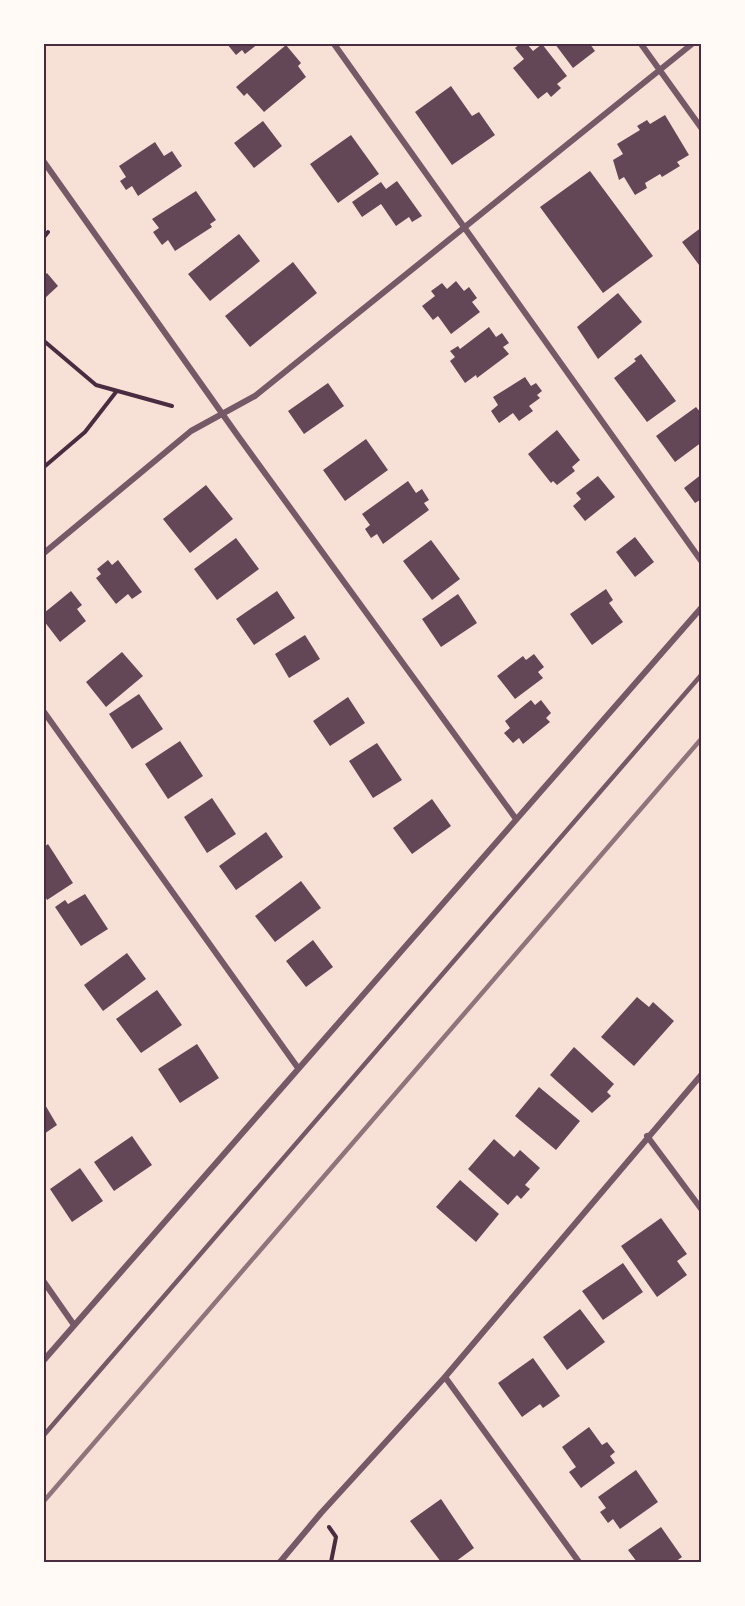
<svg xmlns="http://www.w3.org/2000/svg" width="745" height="1606" viewBox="0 0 745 1606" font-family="'Asap Condensed',sans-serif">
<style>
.building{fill:#644757}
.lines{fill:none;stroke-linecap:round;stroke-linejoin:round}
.path{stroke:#4a2c40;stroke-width:4}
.service{stroke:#755966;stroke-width:4.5}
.minor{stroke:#755966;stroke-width:6}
.rail{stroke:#8f747c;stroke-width:4.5}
.neatline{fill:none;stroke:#4a2c40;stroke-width:2}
</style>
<rect width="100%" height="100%" fill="#f7e1d7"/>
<path class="building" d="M227,44H258L245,54L242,50L236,55Z
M520,44H527L533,51L542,44L567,76L557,84L561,88L551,97L547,92L538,99L513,68L524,59L515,48Z
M555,44H590L595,51L573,68Z
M286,45L301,63L298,66L306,77L264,112L247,93L244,96L236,87Z
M451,86L472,116L479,112L495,135L452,165L415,112Z
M665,115L689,155L677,162L680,166L662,177L660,174L645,183L647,188L635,195L624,177L619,180L613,160L623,154L617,144L640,130L637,126L647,120L650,124Z
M263,121L282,146L254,168L234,143Z
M351,135L379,174L338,203L310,164Z
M155,142L164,156L172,151L182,166L138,196L132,186L126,190L120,181L126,177L119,166Z
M590,171L653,256L603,293L540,207Z
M397,181L422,216L412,222L409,217L396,226L381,204L362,217L352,202L381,182L386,189Z
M196,191L216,220L210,224L212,227L175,251L168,240L162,245L153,232L159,228L152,219Z
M702,227V269L682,242Z
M239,234L260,261L210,301L188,274Z
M293,262L317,293L250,347L225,316Z
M47,273L58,286L44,299V276Z
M456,281L464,291L469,287L477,298L472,302L480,312L451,334L438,316L433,320L422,306L435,296L431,291L442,283L447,289Z
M618,293L642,322L598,359L577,327Z
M489,327L496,337L502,333L509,343L503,347L509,354L477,378L476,375L465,383L450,361L455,357L450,351L458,346L460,349Z
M641,354L676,401L647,422L614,378L636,361L634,359Z
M525,377L531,386L536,383L542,391L537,395L540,398L529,406L533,411L519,421L513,413L499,423L491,411L498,405L493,397Z
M328,383L344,406L304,434L288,411Z
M696,407L702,414V442L675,462L656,436Z
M557,430L580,460L572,467L575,471L557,485L553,481L551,483L528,454Z
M366,439L388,470L345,501L323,470Z
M702,474V502L700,500L695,503L684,488Z
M598,476L615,497L585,521L573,506L581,499L576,493Z
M408,481L416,493L422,489L429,500L424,503L429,510L383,544L377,534L371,538L365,529L370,525L362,514Z
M206,485L233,519L190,553L163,519Z
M635,537L654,562L635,577L616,552Z
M236,538L259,569L217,600L194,569Z
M431,540L460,579L432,600L403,561Z
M108,560L112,565L118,560L142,592L132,599L128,594L116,604L96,578L101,574L97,569Z
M606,589L613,600L609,603L623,622L592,645L570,614Z
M71,591L82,605L77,609L86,621L60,642L44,621V613Z
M277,591L295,618L254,645L236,619Z
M458,594L477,623L441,647L422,619Z
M305,635L320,659L289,678L275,654Z
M122,652L143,676L106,707L86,682Z
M534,654L544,667L538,672L543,678L515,699L497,676L523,656L526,660Z
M139,694L163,729L132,749L109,714Z
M348,697L365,723L330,746L313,721Z
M531,700L535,705L541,700L551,713L546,718L550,722L523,744L519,738L513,743L504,733L510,728L505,721Z
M180,741L203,776L168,799L145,764Z
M377,743L402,780L373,798L349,761Z
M212,798L236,834L207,853L184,817Z
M432,799L451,826L412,854L393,828Z
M266,832L283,857L236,890L219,866Z
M48,844L73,883L47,900L44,894V847Z
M301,881L321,908L275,942L255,916Z
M85,894L108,929L81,946L55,907L65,900L68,904Z
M313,940L333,967L306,987L286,961Z
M127,953L146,979L103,1011L84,985Z
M157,990L182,1025L141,1053L116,1019Z
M637,997L649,1007L653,1002L674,1021L634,1066L601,1037Z
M197,1044L219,1078L180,1103L158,1069Z
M574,1047L614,1084L607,1092L611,1096L592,1113L550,1075Z
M539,1087L580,1121L556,1150L515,1116Z
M44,1103L57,1125L44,1134Z
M132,1136L152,1165L114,1191L94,1162Z
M494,1139L514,1157L520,1150L540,1168L525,1185L530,1189L521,1199L517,1195L508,1205L468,1169Z
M80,1168L103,1201L72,1222L50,1189Z
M460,1180L499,1214L476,1242L436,1207Z
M661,1218L687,1254L677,1261L687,1275L657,1297L621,1246Z
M623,1263L643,1292L603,1320L582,1291Z
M580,1309L605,1342L567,1370L543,1337Z
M533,1358L560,1396L543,1408L540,1404L522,1417L498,1383Z
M589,1427L602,1445L607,1442L615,1452L610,1456L615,1463L581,1488L569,1472L576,1467L562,1447Z
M636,1470L658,1502L620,1529L613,1519L608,1523L600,1512L606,1508L598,1497Z
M441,1499L474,1548L455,1562H441L410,1521Z
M661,1527L682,1557L675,1562H637L628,1550Z"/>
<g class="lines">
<path class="path" d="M44,237L48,232
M44,341L96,385L172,406
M44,467L85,432L116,392
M329,1527L336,1537L331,1562"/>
<path class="service" d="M44,1435L702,674"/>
<path class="minor" d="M334,44L702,562
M641,44L702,129
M44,162L238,436L516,819
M44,553L191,431L255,396L692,44
M44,712L298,1068
M647,1136L702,1210
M44,1282L74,1325
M44,1360L702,607
M445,1377L579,1562
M280,1562L321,1513L445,1377L702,1074"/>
<path class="rail" d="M44,1501L702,738"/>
</g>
<rect width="745" height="1606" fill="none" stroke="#fffaf5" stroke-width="90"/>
<rect x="45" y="45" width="655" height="1516" class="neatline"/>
</svg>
